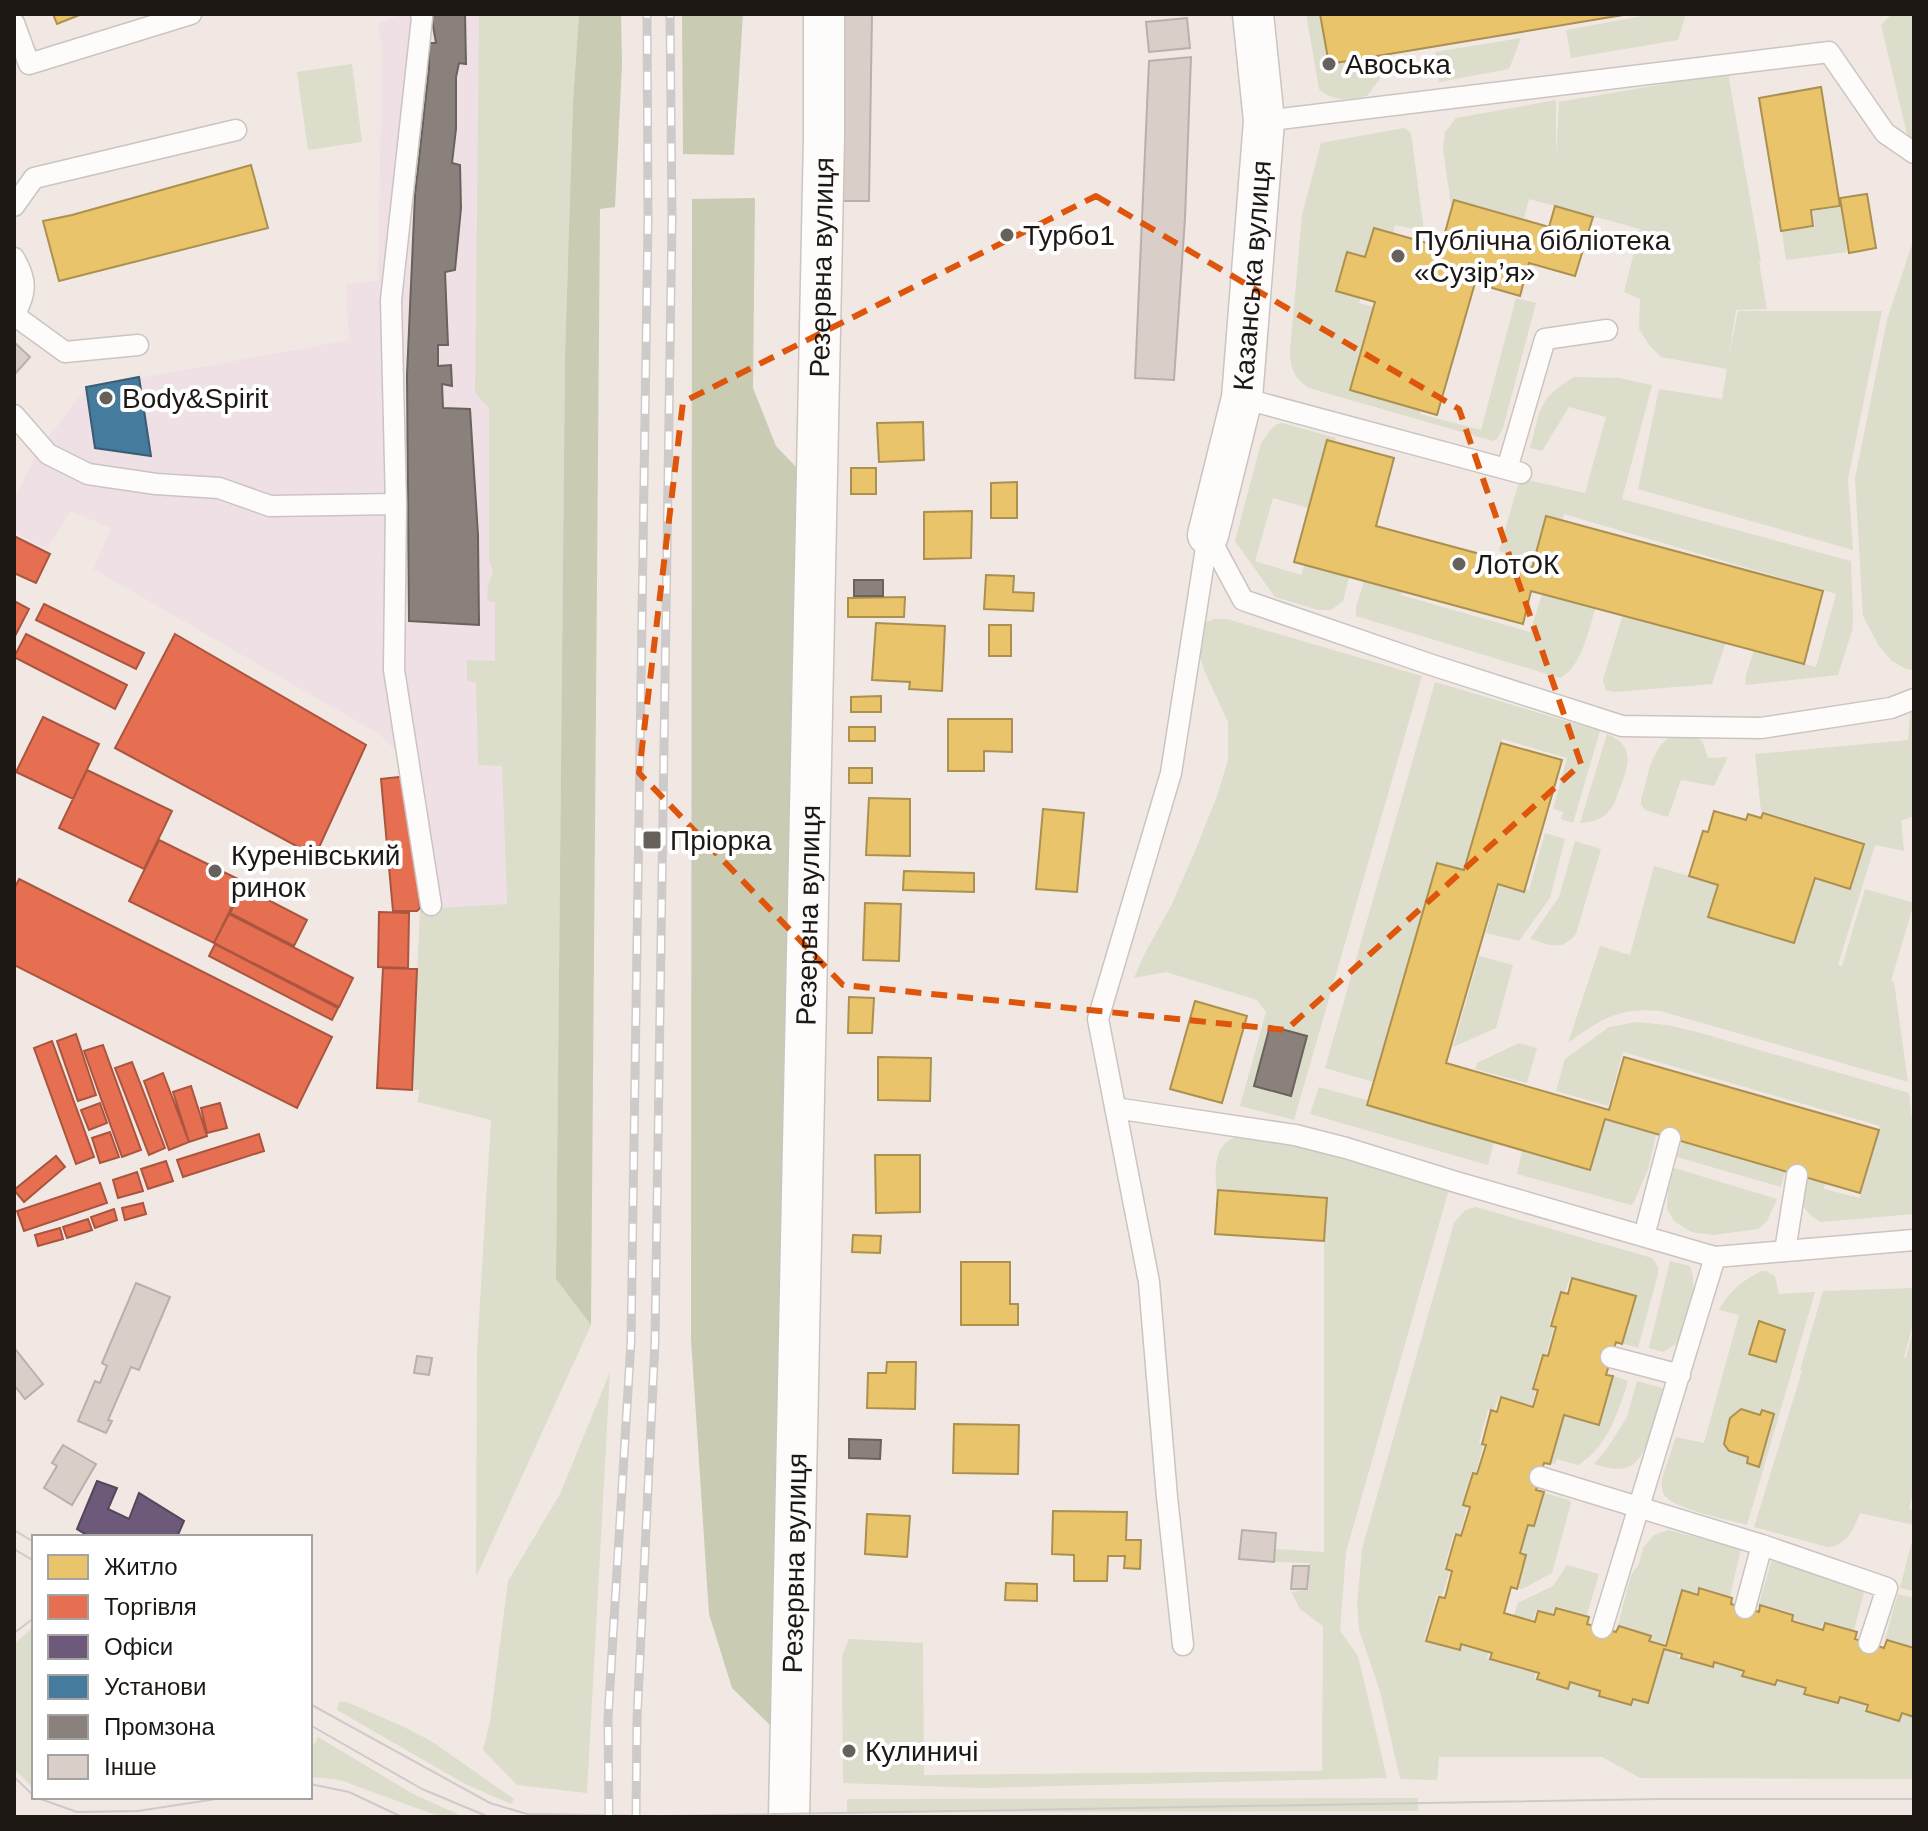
<svg xmlns="http://www.w3.org/2000/svg" width="1928" height="1831" viewBox="0 0 1928 1831" font-family="Arial,sans-serif">
<style>
.industrial{fill:#efe0e6}
.green{fill:#dcddcb}
.forest{fill:#c9cbb3}
.homes{fill:#e9c46a;stroke:#ac9050;stroke-width:2}
.shops{fill:#e76f51;stroke:#aa553f;stroke-width:2}
.offices{fill:#6d597a;stroke:#55465b;stroke-width:2}
.public{fill:#457b9d;stroke:#395d74;stroke-width:2}
.industry{fill:#8a817c;stroke:#69625d;stroke-width:2}
.building{fill:#dacfc8;stroke:#b7b0ac;stroke-width:2}
.lines{fill:none;stroke-linecap:round;stroke-linejoin:round}
.lane-casing{stroke:#cbc4c0;stroke-width:23}
.street-casing{stroke:#cbc4c0;stroke-width:43}
.lane{stroke:#fdfcfb;stroke-width:20}
.street{stroke:#fdfcfb;stroke-width:40}
.tram{stroke:#cdcac9;stroke-width:2}
.rail-casing{stroke:#cdcac9;stroke-width:9}
.rail{stroke:#fff;stroke-width:6;stroke-dasharray:18;stroke-linecap:butt}
.marked{fill:none;stroke:#de560c;stroke-width:6;stroke-dasharray:16 10;stroke-linejoin:round}
.poi-dot{fill:#67615c;stroke:#fff;stroke-width:3}
.labels{text-anchor:middle;dominant-baseline:central;stroke-width:8;stroke-linejoin:round;paint-order:stroke}
.poi-label{font-size:28px;fill:#1d1814;stroke:#fff;text-anchor:start}
.street-label{font-size:28px;fill:#1d1814;stroke:#fff}
</style>
<rect width="100%" height="100%" fill="#f1e8e3"/>
<path class="industrial" d="M401,14H479L475,393L489,408V560L493,573L488,584V601H495V662L467,660V680L476,682L478,765H502L507,905L420,909L408,775L404,759L379,734L93,569L111,528L70,511L47,550L14,532V499L38,451L86,388L349,340L346,284L378,281L382,49L378,24Z"/>
<path class="green" d="M479,14H579L573,102L565,355L556,1279L591,1325L476,1577L477,1351L491,1120L418,1102L419,1090H412L420,909L507,904L502,766L478,765L476,683L467,680V660L495,661V602L487,601L488,584L493,573L489,560V408L475,393Z
M1306,14H1336L1346,68L1388,60L1379,80L1367,96C1350,100 1332,102 1319,89Z
M1654,14H1686L1678,40L1571,58L1566,30Z
M1892,14H1914V146L1909,142L1881,25Z
M1521,38L1509,69L1439,82L1435,52Z
M352,64L362,142L308,150L297,72Z
M1728,73L1761,261L1759,262L1767,309L1736,310L1729,356L1738,311H1882L1848,479L1853,550L1638,489L1659,389L1722,399L1727,369L1661,357L1650,346L1639,329L1640,299L1624,292L1640,229L1529,199L1514,256L1456,241L1443,148L1445,132L1456,118L1556,100V157L1559,102Z
M1404,128L1411,133L1424,231L1395,225L1389,254L1373,251L1359,303L1444,326L1420,414L1481,430L1516,298L1536,303L1503,428L1497,439L1493,441L1309,388C1294,378 1291,370 1290,352L1302,215L1321,143Z
M1841,207L1847,252L1786,260L1782,232L1815,227L1813,211Z
M1914,238V670L1906,669L1892,661L1879,646L1863,616L1855,478L1887,320Z
M1574,377L1619,378L1652,385L1622,499L1851,561L1853,618L1852,631L1838,675L1745,685L1746,675L1754,650L1816,667L1836,594L1564,514L1549,566L1499,551L1520,478L1585,493L1606,417L1569,407L1542,451L1530,448C1541,409 1537,399 1574,377Z
M1282,423L1336,438L1326,464L1323,512L1273,498L1255,561L1301,575L1306,561L1350,574L1343,601L1331,610H1319L1275,597L1235,541L1261,443L1272,428L1277,424Z
M1365,578L1403,589L1401,595L1530,632L1544,588L1597,603C1589,627 1583,666 1560,678L1356,616V607Z
M1624,611L1726,642L1712,684L1615,692L1606,690L1603,681L1604,676Z
M1214,619H1227L1422,676L1294,1120L1240,1106L1266,1012L1257,1000L1166,972L1134,978L1146,951L1172,904L1195,851L1217,796L1228,760V722L1204,670L1200,657V643L1202,630L1206,622Z
M1435,682L1600,731L1573,823L1561,819L1563,812L1553,809L1567,758L1502,739L1465,870L1438,862L1374,1082L1325,1068Z
M1911,703H1914V816L1901,821L1904,851L1875,845L1838,965L1842,966L1865,889L1914,903L1891,981L1894,982L1908,1082L1660,1011C1620,1007 1600,1019 1568,1043L1600,946L1630,955L1654,866L1717,884L1707,916L1791,942L1812,877L1852,888L1864,842L1761,811L1755,754L1908,740Z
M1607,734C1635,745 1629,765 1620,788C1617,795 1615,805 1609,811C1602,820 1591,822 1580,823Z
M1689,734L1702,741L1708,758L1728,757L1714,786L1681,780L1668,817L1645,810L1641,804V800C1647,781 1650,750 1669,738C1674,735 1682,735 1689,734Z
M1545,833L1565,839L1550,898L1519,941L1486,933L1500,882L1529,890Z
M1575,841L1601,849L1576,934C1560,952 1551,945 1530,939L1559,897Z
M1479,956L1513,965L1496,1028L1453,1047Z
M1637,1022L1667,1025L1697,1032L1909,1093L1914,1138V1214L1821,1222L1811,1216L1803,1206L1805,1190L1810,1174L1826,1179L1824,1189L1860,1198L1880,1126L1623,1052L1608,1106L1556,1091L1565,1059L1609,1027Z
M1519,1043L1537,1048L1527,1083L1475,1069L1477,1063Z
M1319,1087L1461,1126L1459,1133L1494,1142L1488,1165L1310,1114Z
M1605,1116L1657,1131L1648,1169L1634,1202L1631,1205L1517,1174L1522,1151L1590,1168Z
M1243,1135L1260,1136L1449,1189L1346,1552L1340,1631L1358,1656L1387,1778L980,1788L843,1783L842,1656L849,1639L923,1643L924,1775L1322,1771L1323,1626L1300,1609L1291,1592L1309,1589V1563L1274,1562L1275,1549L1324,1552V1241L1327,1197L1216,1189C1215,1165 1214,1140 1243,1135Z
M1683,1138L1786,1168L1781,1187L1677,1157Z
M1674,1168L1777,1199L1767,1221L1758,1229L1713,1235L1691,1232L1674,1221L1667,1209L1668,1191Z
M1476,1207L1652,1258L1658,1267V1274L1638,1348L1621,1343L1635,1295L1570,1277L1565,1292L1560,1291L1549,1325L1554,1327L1546,1355H1541L1532,1387L1536,1389L1532,1405L1499,1396L1494,1411L1488,1410L1479,1443L1483,1445L1476,1472L1472,1471L1462,1505L1467,1507L1460,1534L1454,1533L1444,1568L1450,1570L1442,1596L1437,1595L1424,1640L1458,1651L1461,1644L1488,1653L1487,1659L1536,1672L1534,1678L1567,1687L1569,1682L1598,1690L1597,1695L1630,1704L1632,1700L1646,1703L1662,1648L1679,1652L1678,1657L1710,1666L1712,1661L1741,1670V1676L1773,1684L1775,1679L1804,1688L1803,1693L1836,1702L1839,1695L1866,1703L1864,1711L1896,1719L1899,1713L1913,1716L1914,1713V1779L1640,1778L1602,1757H1439L1437,1780L1400,1779L1380,1691L1359,1630L1357,1604L1362,1549L1454,1223L1465,1210Z
M1670,1261L1690,1266C1699,1287 1688,1320 1679,1340L1676,1344L1663,1352L1649,1348Z
M1761,1271H1766L1775,1276L1779,1294L1815,1292L1747,1525C1729,1520 1676,1509 1666,1497C1661,1491 1662,1485 1662,1478L1676,1437L1704,1443L1739,1315L1719,1310C1729,1291 1742,1281 1761,1271Z
M1914,1288V1321L1904,1357H1906L1914,1326V1490L1909,1509L1914,1511V1525L1860,1513C1853,1530 1847,1546 1827,1547L1754,1527L1802,1371L1800,1370L1823,1291Z
M610,1372L587,1793L517,1785L483,1750L490,1722L508,1581L560,1494Z
M1611,1375L1628,1381C1619,1411 1607,1448 1578,1465L1557,1459L1555,1464L1549,1463L1563,1414L1598,1423Z
M1637,1381L1665,1389C1658,1408 1649,1455 1632,1465C1620,1472 1606,1468 1594,1464L1606,1450L1627,1417Z
M1541,1492L1569,1500L1571,1503L1552,1573L1522,1589L1515,1587L1525,1553L1519,1551L1526,1524Z
M1668,1530L1741,1549L1730,1596L1699,1587L1696,1593L1681,1590L1665,1644L1648,1640L1649,1635L1618,1625L1631,1575L1639,1564L1643,1548L1654,1535Z
M1914,1533V1591L1900,1588Z
M1772,1559L1866,1585L1854,1630L1823,1622L1821,1628L1791,1619L1793,1613L1759,1604Z
M1567,1565L1599,1574L1587,1615L1555,1606L1552,1613L1536,1610L1533,1620L1514,1615L1518,1603L1553,1586Z
M1898,1594L1914,1598V1647L1885,1639Z
M32,1628L34,1633V1783L31,1786L14,1769V1644Z
M339,1702H347L402,1726L431,1741L514,1799L511,1804L465,1784L337,1710Z
M318,1737L413,1794L464,1817H441L340,1780L310,1777V1751Z
M1418,1798V1811L847,1812V1799Z"/>
<path class="forest" d="M579,14H621L622,64L615,207L600,209L591,1325L556,1279L565,355L573,102Z
M682,14H743L734,155L683,154Z
M755,198L753,388L776,446L799,470L779,1734L732,1688L709,1614L691,1339L692,199Z"/>
<path class="homes" d="M53,14H82L57,24Z
M1320,14H1629L1329,64Z
M1821,87L1840,206L1811,210L1813,226L1781,231L1759,98Z
M251,165L268,228L59,281L43,221L72,215Z
M1867,194L1876,248L1849,253L1840,198Z
M1454,200L1549,227L1555,206L1593,217L1575,276L1529,263L1520,296L1475,283L1437,415L1350,390L1375,302L1336,291L1347,252L1365,257L1374,228L1441,247Z
M923,422L924,460L879,462L877,423Z
M1327,440L1394,458L1376,526L1532,568L1546,516L1823,591L1804,664L1531,591L1523,624L1294,562Z
M851,468H876V494H851Z
M1017,482V518H991V483Z
M972,511L971,558L924,559V512Z
M986,575L1014,576L1013,592L1034,593L1033,611L984,609Z
M905,597L904,617H848V598Z
M876,623L945,626L942,691L909,689L910,682L872,680Z
M989,625H1011V656H989Z
M881,696V712H851V697Z
M948,719H1012V752L984,751V771H948Z
M849,727H875V741H849Z
M1501,743L1562,760L1524,892L1498,884L1446,1063L1609,1110L1624,1057L1879,1130L1860,1193L1605,1119L1590,1170L1367,1105L1437,863L1464,870Z
M849,768H872V783H849Z
M869,798L910,799V856L866,855Z
M1043,809L1084,813L1077,892L1036,889Z
M1714,811L1746,820L1748,814L1761,818L1763,813L1864,844L1850,889L1815,878L1794,943L1708,917L1718,885L1689,876L1703,831L1708,832Z
M904,871L974,873V892L903,890Z
M865,903L901,904L899,961L863,960Z
M849,997L874,998L872,1033H848Z
M1195,1001L1247,1016L1222,1103L1170,1089Z
M878,1057L931,1058L930,1101L878,1100Z
M875,1155H920V1212L876,1213Z
M1218,1190L1327,1198L1324,1241L1215,1234Z
M853,1235L881,1236L880,1253L852,1252Z
M961,1262H1010V1304H1018V1325H961Z
M1572,1278L1636,1296L1622,1344L1616,1342L1606,1375L1613,1376L1599,1425L1564,1415L1550,1464L1544,1463L1536,1490L1544,1492L1534,1526L1528,1525L1520,1553L1526,1555L1517,1589L1511,1587L1504,1613L1535,1622L1538,1611L1554,1615L1556,1608L1589,1617L1587,1624L1616,1632L1619,1626L1651,1636L1649,1641L1666,1646L1682,1590L1698,1595L1699,1588L1732,1598L1731,1604L1759,1612L1760,1605L1793,1615L1792,1621L1823,1630L1825,1623L1857,1632L1855,1639L1884,1648L1887,1640L1914,1648V1717L1902,1713L1899,1721L1866,1711L1868,1705L1840,1697L1838,1703L1804,1694L1806,1688L1777,1680L1775,1685L1742,1676L1744,1671L1714,1662L1713,1667L1681,1658L1682,1654L1664,1649L1648,1703L1633,1699L1631,1705L1599,1696L1600,1691L1570,1682L1568,1689L1537,1679L1539,1673L1490,1659L1492,1653L1461,1644L1460,1650L1426,1641L1439,1597L1445,1598L1452,1571L1446,1569L1456,1534L1461,1536L1470,1507L1463,1505L1473,1473L1477,1474L1486,1445L1482,1444L1491,1410L1497,1412L1501,1397L1533,1407L1538,1390L1533,1389L1543,1355L1548,1356L1556,1327L1551,1326L1561,1292L1568,1294Z
M1759,1321L1785,1330L1776,1362L1749,1354Z
M887,1362H916L915,1409L867,1408L868,1373H886Z
M1741,1409L1760,1415L1762,1410L1774,1414L1759,1467L1747,1463L1748,1457L1729,1451L1724,1444L1730,1418Z
M954,1424L1019,1425L1018,1474L953,1473Z
M1053,1511L1127,1512L1126,1540H1141L1140,1569L1124,1568L1125,1556H1108L1107,1581H1074V1555L1052,1554Z
M867,1514L910,1516L907,1557L865,1554Z
M1006,1583L1037,1584V1601L1005,1600Z"/>
<path class="shops" d="M14,536L50,554L36,583L14,573Z
M14,601L29,609L14,638Z
M44,604L144,653L136,669L36,620Z
M26,634L127,685L115,709L14,657Z
M175,634L366,745L315,856L115,748Z
M43,717L99,744L73,799L16,772Z
M87,770L172,811L144,869L59,828Z
M408,776L420,908L417,911H393L381,779Z
M159,840L244,882L214,943L129,901Z
M19,879L332,1037L297,1108L14,965V889Z
M243,887L307,920L294,946L230,913Z
M379,912L409,913L408,968L378,967Z
M229,914L353,978L339,1007L214,943Z
M215,944L338,1008L332,1020L209,956Z
M383,968L417,969L412,1090L377,1088Z
M76,1034L96,1095L78,1101L57,1041Z
M52,1041L94,1157L76,1164L34,1048Z
M103,1045L141,1150L122,1157L84,1051Z
M132,1062L165,1148L149,1155L115,1068Z
M163,1073L189,1142L169,1150L144,1081Z
M191,1086L207,1136L189,1142L173,1092Z
M100,1103L107,1123L89,1130L81,1110Z
M220,1103L227,1128L207,1133L201,1108Z
M110,1132L119,1157L100,1163L92,1138Z
M259,1134L264,1151L183,1177L177,1160Z
M56,1156L65,1167L24,1202L14,1190Z
M166,1161L173,1181L148,1189L141,1169Z
M137,1172L143,1191L118,1198L113,1180Z
M100,1183L107,1203L24,1231L17,1211Z
M143,1203L146,1214L125,1220L122,1208Z
M114,1209L117,1220L95,1228L91,1217Z
M88,1219L92,1230L67,1238L63,1227Z
M60,1228L63,1239L38,1246L35,1235Z"/>
<path class="offices" d="M97,1481L117,1488L108,1509L129,1519L139,1493L184,1521L177,1537H90L77,1529Z"/>
<path class="public" d="M139,377L151,456L95,448L86,387Z"/>
<path class="industry" d="M431,14H465L466,64L459,63L456,77V129L452,163L460,165L461,208L455,270L445,272L448,345H438V366L451,365L452,386L442,384L443,408L470,409L478,535L479,625L409,621L407,375L415,195L429,68V43H436Z
M854,580H883V596H854Z
M1270,1026L1307,1036L1291,1096L1254,1086Z
M849,1439L881,1440L880,1459L849,1458Z"/>
<path class="building" d="M834,14H872L869,201H829Z
M1187,18L1190,48L1149,52L1146,22Z
M1191,57L1185,218L1174,380L1135,378L1149,61Z
M14,342L30,357L14,375Z
M136,1283L170,1297L139,1370L131,1367L108,1420L112,1421L106,1433L78,1421L95,1381L100,1383L107,1366L102,1363Z
M16,1350L43,1384L25,1399L14,1385V1352Z
M417,1356L432,1358L429,1375L414,1373Z
M63,1445L96,1464L72,1505L44,1488L57,1466L52,1463Z
M1242,1530L1276,1533L1274,1562L1239,1559Z
M1293,1566H1309L1307,1589H1291Z"/>
<g class="lines">
<defs>
<path id="lane" d="M421,14L422,18L391,300L396,504L394,670L431,905
M14,23L29,64L191,14
M1264,121L1829,52L1885,133L1914,153
M14,206L34,178L236,130
M14,258C27,280 27,293 14,315
M14,315L65,352L138,345
M1242,398L1521,473
M14,415L48,454L88,474L156,484L219,488L270,506L396,504
M1507,469L1545,339L1607,330
M1208,535L1243,600L1432,665L1622,726L1761,728L1891,708L1914,699
M1115,1108L1295,1135L1346,1148L1456,1182L1715,1257L1914,1240
M1644,1236L1670,1138
M1785,1251L1797,1175
M1611,1357L1680,1375
M1540,1477L1762,1545L1887,1588L1869,1643
M1745,1608L1762,1545
M1602,1628L1715,1257
M1183,1645L1167,1497L1149,1282L1098,1019L1171,773L1208,535"/>
<g id="street">
<path id="s1" d="M1208,535L1242,398L1264,121L1253,14"/>
<path id="s2" d="M789,1817L824,137V14"/>
</g>
</defs>
<use href="#lane" class="lane-casing"/>
<use href="#street" class="street-casing"/>
<use href="#lane" class="lane"/>
<use href="#street" class="street"/>
<path class="tram" d="M14,1530L34,1542
M14,1549L34,1561
M14,1633L34,1618
M310,1704L490,1803L527,1814L658,1816L1661,1799H1914
M310,1725L422,1789L489,1817
M14,1777L34,1796
M310,1784L349,1792L402,1817
M35,1797L77,1812L138,1811L229,1797"/>
<defs>
<path id="rail" d="M609,1817L608,1718L631,1341L648,219L647,14
M636,1817L637,1720L655,1341L672,218L670,14"/>
</defs>
<use href="#rail" class="rail-casing"/>
<use href="#rail" class="rail"/>
</g>
<path class="marked" d="M1096,196L1459,409L1581,764L1286,1030L843,985L639,773L683,402Z"/>
<g class="poi-dot">
<circle cx="1329" cy="64" r="8"/>
<circle cx="1007" cy="235" r="8"/>
<circle cx="1398" cy="256" r="8"/>
<circle cx="106" cy="398" r="8"/>
<circle cx="1459" cy="564" r="8"/>
<rect x="642" y="830" width="20" height="20" rx="4"/>
<circle cx="215" cy="871" r="8"/>
<circle cx="849" cy="1751" r="8"/>
</g>
<g class="labels">
<g class="poi-label">
<text x="1345" y="64">Авоська</text>
<text x="1023" y="235">Турбо1</text>
<text x="1414" y="240">Публічна бібліотека<tspan x="1414" dy="32">«Сузір’я»</tspan></text>
<text x="122" y="398">Body&amp;Spirit</text>
<text x="1475" y="564">ЛотОК</text>
<text x="670" y="840">Пріорка</text>
<text x="231" y="855">Куренівський<tspan x="231" dy="32">ринок</tspan></text>
<text x="865" y="1751">Кулиничі</text>
</g>
<g class="street-label">
<text stroke="none"><textPath href="#s2" startOffset="1550">Резервна вулиця</textPath></text>
<text stroke="none"><textPath href="#s1" startOffset="264">Казанська вулиця</textPath></text>
<text stroke="none"><textPath href="#s2" startOffset="902">Резервна вулиця</textPath></text>
<text stroke="none"><textPath href="#s2" startOffset="254">Резервна вулиця</textPath></text>
</g>
</g>
<rect width="1928" height="1831" fill="none" stroke="#1d1814" stroke-width="32"/>
<rect x="32" y="1535" width="280" height="264" fill="#ffffff" stroke="#a5a3a1" stroke-width="2"/>
<rect x="48" y="1555" width="40" height="24" fill="#e9c46a" stroke="#a5a3a1" stroke-width="2"/>
<text x="104" y="1575" font-size="24" fill="#1d1814">Житло</text>
<rect x="48" y="1595" width="40" height="24" fill="#e76f51" stroke="#a5a3a1" stroke-width="2"/>
<text x="104" y="1615" font-size="24" fill="#1d1814">Торгівля</text>
<rect x="48" y="1635" width="40" height="24" fill="#6d597a" stroke="#a5a3a1" stroke-width="2"/>
<text x="104" y="1655" font-size="24" fill="#1d1814">Офіси</text>
<rect x="48" y="1675" width="40" height="24" fill="#457b9d" stroke="#a5a3a1" stroke-width="2"/>
<text x="104" y="1695" font-size="24" fill="#1d1814">Установи</text>
<rect x="48" y="1715" width="40" height="24" fill="#8a817c" stroke="#a5a3a1" stroke-width="2"/>
<text x="104" y="1735" font-size="24" fill="#1d1814">Промзона</text>
<rect x="48" y="1755" width="40" height="24" fill="#dacfc8" stroke="#a5a3a1" stroke-width="2"/>
<text x="104" y="1775" font-size="24" fill="#1d1814">Інше</text>
</svg>
